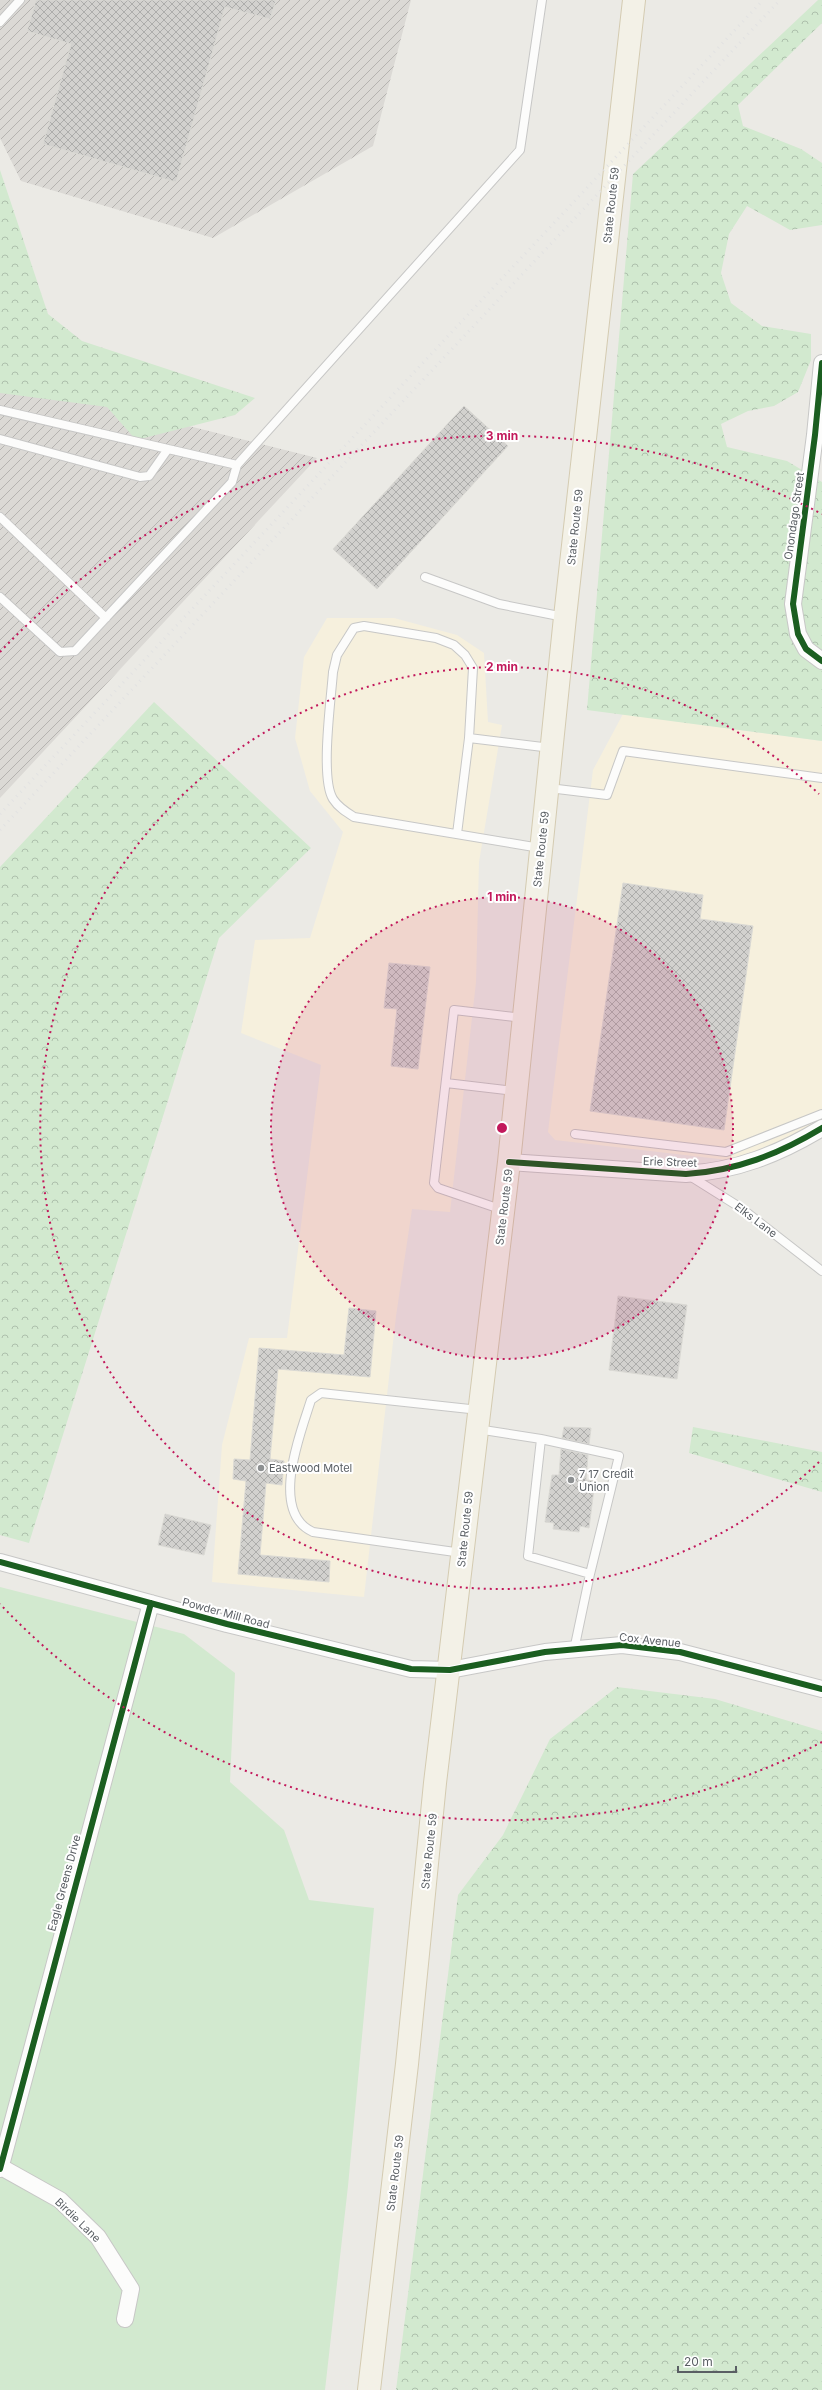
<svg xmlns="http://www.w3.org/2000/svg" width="822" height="2390" viewBox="0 0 822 2390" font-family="Inter,sans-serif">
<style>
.commercial{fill:#f6f0dd}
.industrial{fill:url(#industrial-furrows)}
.grass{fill:#d2e9cf}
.forest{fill:url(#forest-crowns)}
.building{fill:url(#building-cross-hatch);stroke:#dad9d4}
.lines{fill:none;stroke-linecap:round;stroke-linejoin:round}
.lane-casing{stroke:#c7c7c6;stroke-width:10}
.street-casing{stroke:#c7c7c6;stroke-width:18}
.primary-casing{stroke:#d4cbb1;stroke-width:24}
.lane{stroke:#fcfcfb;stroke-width:8}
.street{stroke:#fcfcfb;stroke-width:16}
.primary{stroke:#f3f1e7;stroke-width:22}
.rail{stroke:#e2e2e2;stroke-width:3;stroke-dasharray:1 5;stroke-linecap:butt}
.cycleway-casing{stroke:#fff;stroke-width:8}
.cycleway{stroke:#1b5e20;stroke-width:6}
.ring{fill:none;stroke:#c2185b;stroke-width:2;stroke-dasharray:2 4}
.poi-dot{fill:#8d9091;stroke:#fff;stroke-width:1.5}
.labels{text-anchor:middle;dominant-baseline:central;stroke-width:4;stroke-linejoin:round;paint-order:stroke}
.street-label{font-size:11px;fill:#5a5f64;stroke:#fff}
.poi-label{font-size:11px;fill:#5a5f64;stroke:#fff;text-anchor:start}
.centre{fill:#c2185b;stroke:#fff;stroke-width:2}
.ring-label{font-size:12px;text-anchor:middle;font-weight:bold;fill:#c2185b;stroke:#fff;stroke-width:4;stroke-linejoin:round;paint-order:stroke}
</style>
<defs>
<pattern id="industrial-furrows" width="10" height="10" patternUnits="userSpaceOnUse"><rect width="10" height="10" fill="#dbd9d5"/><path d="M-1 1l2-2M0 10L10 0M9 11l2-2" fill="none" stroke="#b5b3b0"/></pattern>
<pattern id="forest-crowns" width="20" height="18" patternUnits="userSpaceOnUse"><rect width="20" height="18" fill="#d2e9cf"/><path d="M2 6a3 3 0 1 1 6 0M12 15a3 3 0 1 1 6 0" fill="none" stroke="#adc0ac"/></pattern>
<pattern id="building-cross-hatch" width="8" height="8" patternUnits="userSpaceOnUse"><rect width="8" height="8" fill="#d2d1ce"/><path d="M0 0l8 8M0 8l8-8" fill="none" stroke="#adadab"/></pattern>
</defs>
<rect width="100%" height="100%" fill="#ebeae5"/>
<path class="commercial" d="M327,618H394L457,635L484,653L488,722L502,725L479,862L476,982L450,1212L412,1209L396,1316L364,1597L212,1582L222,1445L249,1338H287L321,1065L241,1033L255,940L310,938L343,832L310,791L295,738L304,657Z
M623,714L822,741V1125L816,1131L728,1160L555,1140L548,1132L593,770Z"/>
<path class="industrial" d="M0,0H411L373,146L213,238L21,181L0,138Z
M0,379L317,458L0,798Z"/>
<path class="grass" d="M0,1587L184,1634L235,1673L230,1782L284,1830L309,1900L374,1908L348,2186L325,2390H0Z"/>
<path class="forest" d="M818,0H822V23L738,105L743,126L801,149L822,163V225L790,230L747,206L729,234L721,273L731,303L762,326L811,334V360L798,392L774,406L748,411L721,424L727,447L787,461L822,482V741L587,710L633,174Z
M0,170L48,314L82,341L255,398L235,415L136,440L107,407L0,393Z
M154,702L311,848L219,938L29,1543L0,1535V867Z
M693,1427L822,1452V1492L689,1453Z
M617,1687L715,1699L822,1731V2390H396L458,1895L503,1835L550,1739Z"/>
<path class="building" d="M36,0H276L270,19L225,7L176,182L43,144L71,44L27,31Z
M464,406L508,446L377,589L333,549Z
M623,883L703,895L700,919L753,926L724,1130L590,1111Z
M389,963L430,967L418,1069L391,1066L397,1009L384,1008Z
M618,1296L687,1305L677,1379L609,1370Z
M349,1308L376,1311L370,1377L278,1369L270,1459L284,1461L282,1485L266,1483L260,1555L330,1561L329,1582L238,1574L246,1481L233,1479L234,1459L250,1460L259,1348L344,1355Z
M564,1427L591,1428L589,1444L562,1438Z
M561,1449L588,1455L586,1480L595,1481L589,1528L580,1526L579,1532L553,1529L554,1523L545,1522L552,1475H559Z
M165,1514L211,1525L204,1555L158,1545Z"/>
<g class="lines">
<defs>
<path id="lane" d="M0,22L20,0
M0,410L237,465L520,150L542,0
M0,439L140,477L149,476L168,449
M0,517L106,618
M425,577L499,604L564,617
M0,597L60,652L75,651L232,482L237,465
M469,738L551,748
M549,788L607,795L623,751L822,778
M457,834L469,738L473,668L465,655L454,645L436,638L364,626L354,628L337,655L333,672C331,700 320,778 333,799C338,807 346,812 354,817L540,848
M446,1083L515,1091
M575,1134L726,1152L822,1114
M690,1176L741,1208L822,1271
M503,1210L438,1188L434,1183L454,1010L523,1018
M477,1429L541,1439L619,1456L590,1574
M541,1439L528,1556L590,1574L574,1650
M462,1553L313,1532C269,1512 300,1435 311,1400L321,1393L479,1410"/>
<path id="street" d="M822,363L815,435L793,604L798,634L806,649L822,661
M509,1162L686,1174C736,1171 779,1154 822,1128
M0,1562L227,1624L411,1669L450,1670L545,1652L622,1645L680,1652L822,1689
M1,2167L60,2200L98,2237L131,2289L125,2319
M0,2169L151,1603"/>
<path id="primary" d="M369,2390L407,2064L435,1783L509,1162L565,617L634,0"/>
</defs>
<use href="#lane" class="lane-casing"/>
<use href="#street" class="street-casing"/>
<use href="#primary" class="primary-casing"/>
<use href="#lane" class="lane"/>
<use href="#street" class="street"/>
<use href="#primary" class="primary"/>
<path class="rail" d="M0,814L763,0
M0,830L780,0"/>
<defs>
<path id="cycleway" d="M822,363L815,435L793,604L798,634L806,649L822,661
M509,1162L686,1174C736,1171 779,1154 822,1128
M0,1562L227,1624L411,1669L450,1670L545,1652L622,1645L680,1652L822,1689
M0,2169L151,1603"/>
</defs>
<use href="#cycleway" class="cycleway-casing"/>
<use href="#cycleway" class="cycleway"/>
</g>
<circle cx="502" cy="1128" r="231" fill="#c2185b" fill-opacity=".12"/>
<g class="ring">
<circle cx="502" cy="1128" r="231"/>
<path d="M819 1462A461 461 0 1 1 819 794"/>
<path d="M822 1742A692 692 0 0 1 0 1604M0 652A692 692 0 0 1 822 514"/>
</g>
<g class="poi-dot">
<circle cx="261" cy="1468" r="4"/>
<circle cx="571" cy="1480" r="4"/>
</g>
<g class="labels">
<g class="street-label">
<text transform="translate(611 205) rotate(-84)">State Route 59</text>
<text transform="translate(794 516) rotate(-82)">Onondago Street</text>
<text transform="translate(575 527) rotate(-84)">State Route 59</text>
<text transform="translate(541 849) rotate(-84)">State Route 59</text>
<text transform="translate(670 1162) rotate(2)">Erie Street</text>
<text transform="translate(504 1207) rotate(-83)">State Route 59</text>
<text transform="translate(756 1220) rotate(37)">Elks Lane</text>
<text transform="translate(465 1529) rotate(-84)">State Route 59</text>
<text transform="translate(226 1613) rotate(15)">Powder Mill Road</text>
<text transform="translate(650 1640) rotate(6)">Cox Avenue</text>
<text transform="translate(429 1851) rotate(-84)">State Route 59</text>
<text transform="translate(64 1883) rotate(-75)">Eagle Greens Drive</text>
<text transform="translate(395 2173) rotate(-83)">State Route 59</text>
<text transform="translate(78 2220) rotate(44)">Birdie Lane</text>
</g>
<g class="poi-label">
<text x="269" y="1468">Eastwood Motel</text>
<text x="579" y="1474">7 17 Credit<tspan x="579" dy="13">Union</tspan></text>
</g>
</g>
<circle cx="502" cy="1128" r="6" class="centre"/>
<g class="ring-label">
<text x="502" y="440">3 min</text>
<text x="502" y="671">2 min</text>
<text x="502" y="901">1 min</text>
</g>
<path d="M678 2366v6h58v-6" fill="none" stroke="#5a5f64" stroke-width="2"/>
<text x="684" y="2366" font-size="12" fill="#5a5f64" stroke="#ffffff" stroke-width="3" paint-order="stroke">20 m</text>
</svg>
